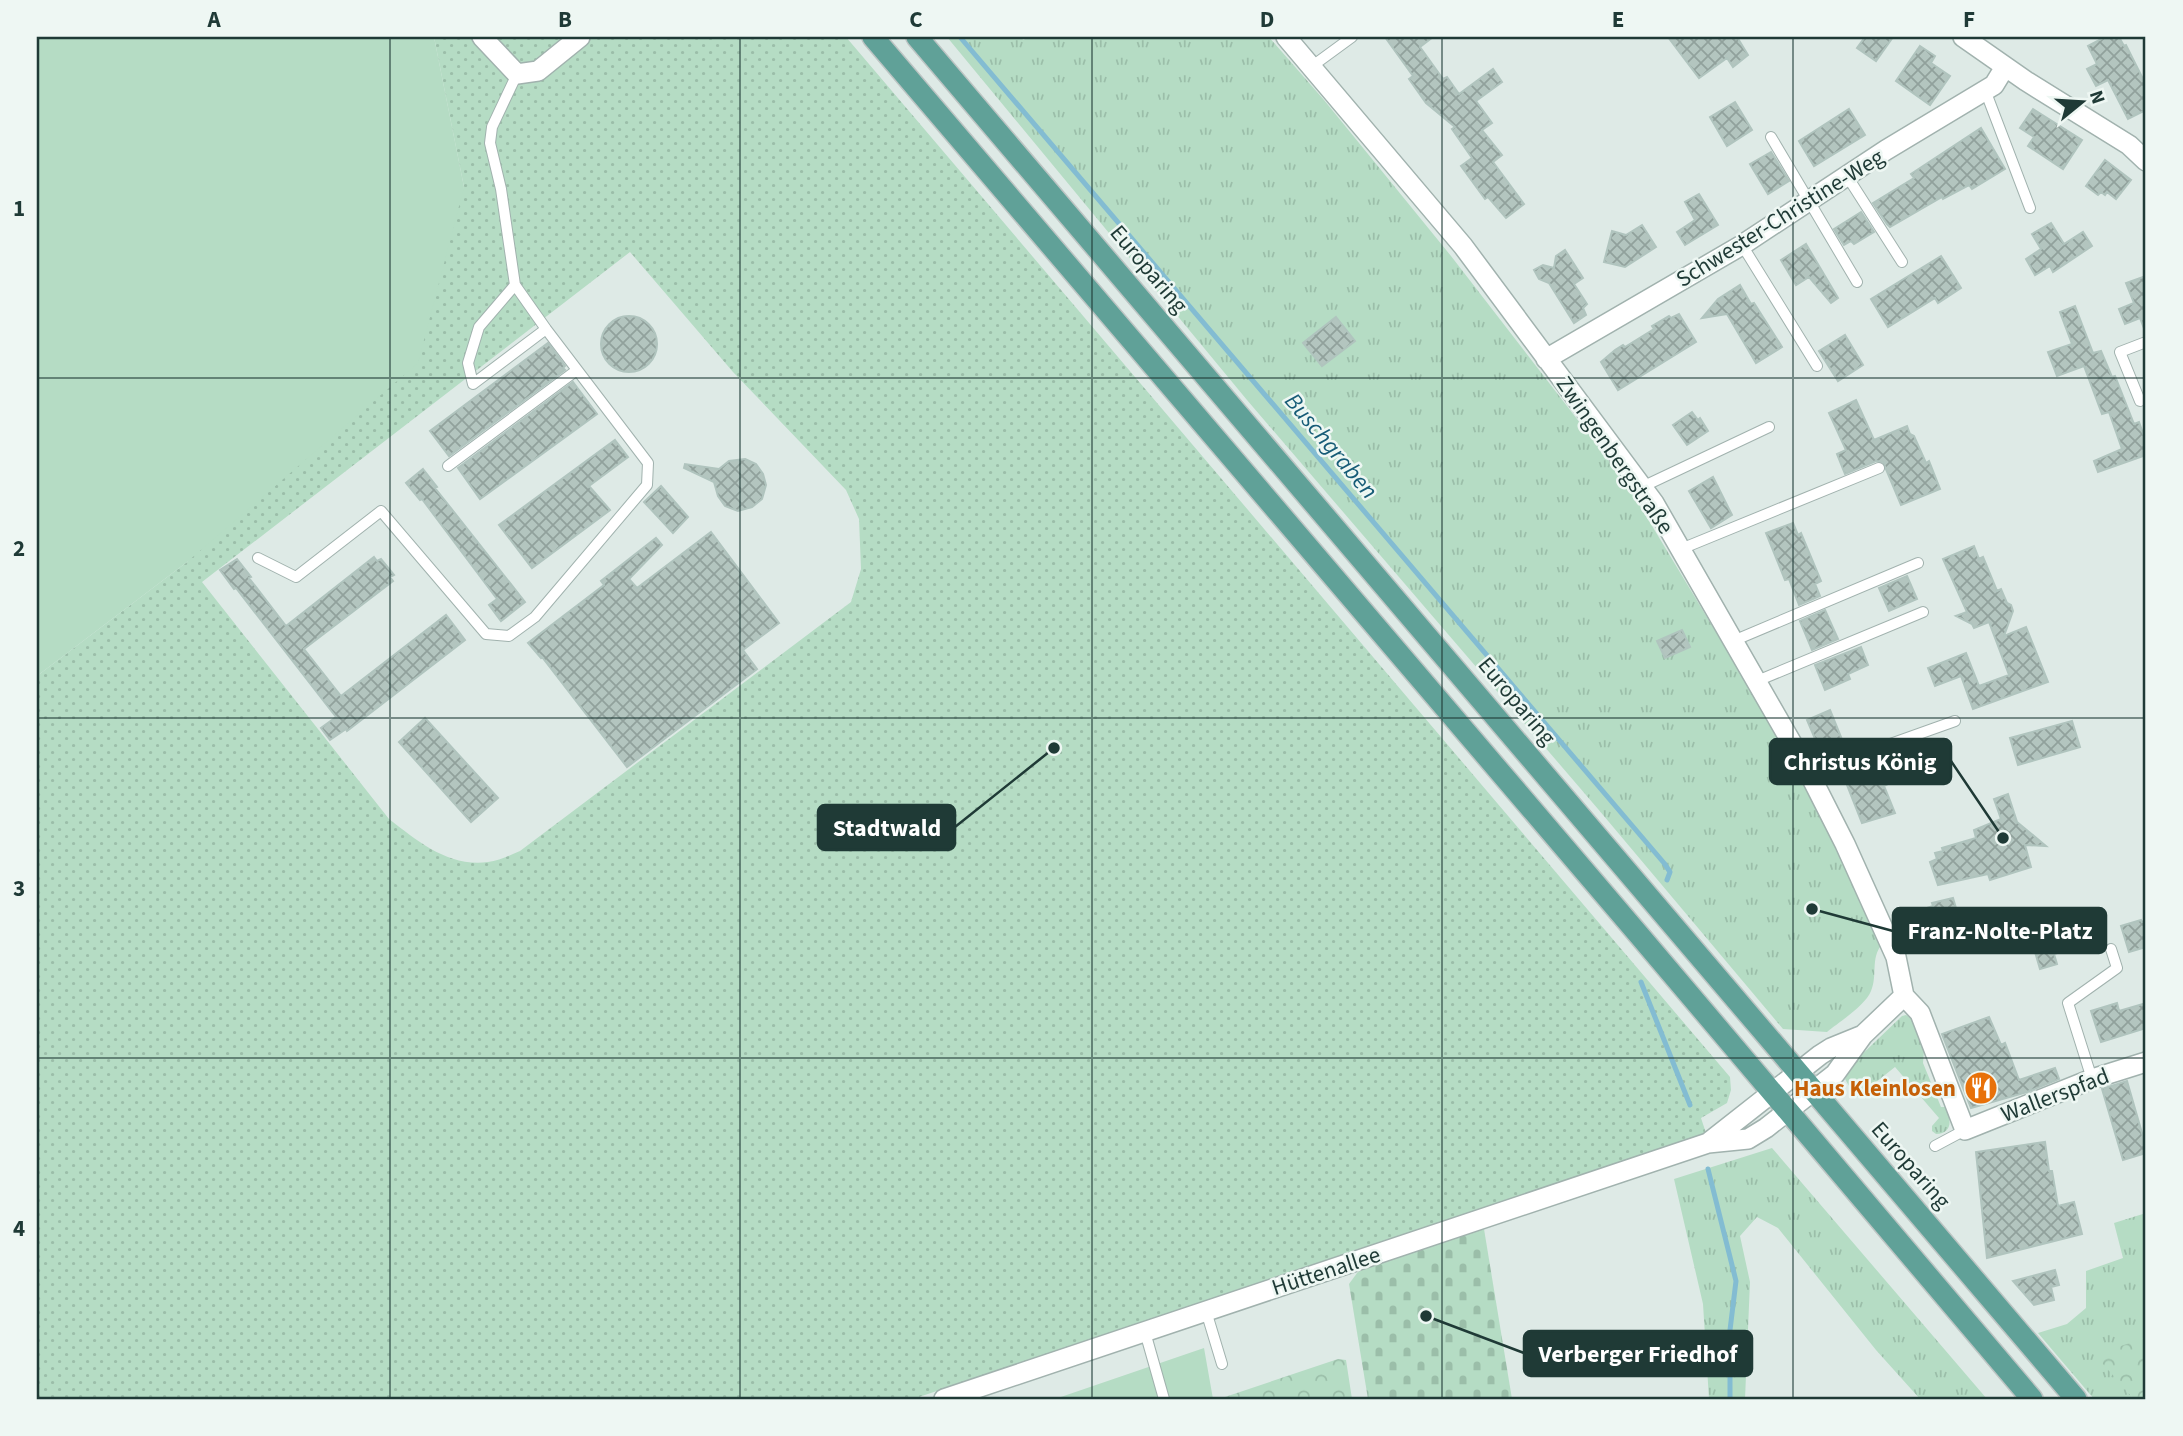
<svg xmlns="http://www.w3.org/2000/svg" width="2183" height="1436" viewBox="0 0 2183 1436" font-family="'Source Sans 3',sans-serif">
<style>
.grass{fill:url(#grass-tufts)}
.forest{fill:url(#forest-crowns)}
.cemetery{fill:url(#cemetery-stones)}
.park{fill:url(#park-dots);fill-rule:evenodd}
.pitch{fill:#b5dcc4}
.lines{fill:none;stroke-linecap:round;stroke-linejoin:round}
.stream{stroke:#83bcd2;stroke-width:5}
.building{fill:url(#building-cross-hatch);stroke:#b0c4be;stroke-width:2}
.service-casing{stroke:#a1b2ae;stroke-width:12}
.minor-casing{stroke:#a1b2ae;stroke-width:22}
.primary-casing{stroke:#bcc4c3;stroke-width:24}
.service{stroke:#fff;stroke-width:10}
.minor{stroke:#fff;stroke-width:19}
.primary{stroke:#60a198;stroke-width:21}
.grid{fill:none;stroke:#1f3a36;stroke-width:2;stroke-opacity:0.55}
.labels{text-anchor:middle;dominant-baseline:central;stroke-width:5;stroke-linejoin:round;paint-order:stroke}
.street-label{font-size:23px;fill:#1f3a36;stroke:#eef7f3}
.food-label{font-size:23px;font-weight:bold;fill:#c56008;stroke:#eef7f3;text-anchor:end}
.water-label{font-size:24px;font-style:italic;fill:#175c77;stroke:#eef7f3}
.leader{fill:none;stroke:#1f3a36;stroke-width:2.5}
.callout-dot{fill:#1f3a36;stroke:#eef7f3;stroke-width:2.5}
.callout{fill:#1f3a36;stroke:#1f3a36;stroke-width:2.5}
.callout-label{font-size:24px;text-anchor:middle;font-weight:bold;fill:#fff}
.neatline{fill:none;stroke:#1f3a36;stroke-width:2.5}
.grid-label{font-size:23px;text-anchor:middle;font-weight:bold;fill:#1f3a36}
</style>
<defs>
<pattern id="grass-tufts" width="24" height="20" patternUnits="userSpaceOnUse" patternTransform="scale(1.75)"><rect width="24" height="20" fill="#b5dcc4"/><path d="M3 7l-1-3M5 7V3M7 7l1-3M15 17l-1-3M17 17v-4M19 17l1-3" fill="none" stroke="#9bbea9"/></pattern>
<pattern id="forest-crowns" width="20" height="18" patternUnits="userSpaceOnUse" patternTransform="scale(1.75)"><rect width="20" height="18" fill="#b5dcc4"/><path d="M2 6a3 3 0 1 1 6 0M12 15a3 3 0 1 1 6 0" fill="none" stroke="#9bbea9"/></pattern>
<pattern id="cemetery-stones" width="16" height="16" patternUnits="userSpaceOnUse" patternTransform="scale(1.75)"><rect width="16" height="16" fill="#b5dcc4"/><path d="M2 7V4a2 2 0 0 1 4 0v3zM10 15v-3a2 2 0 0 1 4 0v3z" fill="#9bbea9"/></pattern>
<pattern id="park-dots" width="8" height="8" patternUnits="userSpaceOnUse" patternTransform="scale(1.75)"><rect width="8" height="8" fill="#b5dcc4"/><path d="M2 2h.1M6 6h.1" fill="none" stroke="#9bbea9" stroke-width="1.8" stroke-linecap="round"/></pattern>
<pattern id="building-cross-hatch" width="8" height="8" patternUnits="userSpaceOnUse" patternTransform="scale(1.75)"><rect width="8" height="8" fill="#b3c5bf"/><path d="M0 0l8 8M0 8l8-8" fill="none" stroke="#91a19c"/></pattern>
</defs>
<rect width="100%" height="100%" fill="#deeae6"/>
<path class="grass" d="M947,37H1018L1024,40L1026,37H1269L1324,100L1451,256L1625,481L1787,750L1844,857L1882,944C1870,959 1878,975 1871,991C1865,1006 1839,1022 1827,1032L1783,1029L1598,809L1247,400Z
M1906,1015L1911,1018L1924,1051L1923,1063L1941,1107H1946C1951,1120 1953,1133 1936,1134L1932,1131V1126L1939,1118L1895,1067L1856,1098L1845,1079L1853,1063L1902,1016Z
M1772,1148L1987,1399H1920L1876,1350L1778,1228L1757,1217L1740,1236L1750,1282L1745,1399H1709L1703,1304L1674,1179Z
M2146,1213V1340L2143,1338L2125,1388L2134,1399H2094L2038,1333L2067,1324L2086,1308V1271L2123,1258L2114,1223Z"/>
<path class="forest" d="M2144,1338L2146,1340V1399H2134L2095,1355Z
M1338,1359L1346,1360L1352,1399H1219Z"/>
<path class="cemetery" d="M1484,1229L1512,1399H1368L1349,1284L1360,1269Z"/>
<path class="park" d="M434,37H846L1730,1077L1731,1090L1727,1103L1701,1118L1706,1133L913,1399H37V676L187,562L464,187ZM630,252L733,372L846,490L859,519L861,569L851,602L520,851C510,855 499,861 488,862C448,867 419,842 389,819L202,582Z"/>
<path class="pitch" d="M37,37H434L464,187L418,363L187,562L37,676Z
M1204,1348L1213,1399H1055Z"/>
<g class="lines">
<path class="stream" d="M960,37L1664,863L1670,872L1667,880
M1641,982L1690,1105
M1708,1169L1736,1281L1730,1330V1399"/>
</g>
<path class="building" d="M1385,37H1433L1420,47L1443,79L1447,77L1459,94L1493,69L1502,82L1476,101L1492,123L1482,130L1502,155L1493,162L1524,204L1506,218L1488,197L1485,199L1461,166L1472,158L1452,129L1455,127L1426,103L1409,79L1413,76Z
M1668,37H1737L1748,55L1733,67L1727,58L1699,78Z
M1865,37H1893L1876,61L1857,48Z
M2105,37H2119L2124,46L2126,45L2146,85V110L2128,119L2108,80L2096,86L2087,69L2097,64L2088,46Z
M1920,46L1935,56L1931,63L1950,76L1930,105L1896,81Z
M1735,102L1752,130L1727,146L1710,117Z
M1849,109L1865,135L1814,166L1799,141Z
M2033,109L2082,140L2063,169L2028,146L2034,137L2020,128Z
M1981,128L2005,169L1972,189L1969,185L1943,199L1942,197L1890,227L1887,224L1873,203L1914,178L1911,174Z
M1771,152L1789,181L1768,194L1750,164Z
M2105,160L2131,180L2116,199L2107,192L2105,195L2101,192L2098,195L2086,186Z
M1699,194L1718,225L1685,245L1677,232L1695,220L1685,202Z
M1861,212L1874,232L1854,244L1851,241L1844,245L1834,229Z
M2051,223L2064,244L2083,232L2092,246L2053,272L2050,266L2035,275L2026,259L2041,249L2032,234Z
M1642,225L1656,247L1625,267L1604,262L1612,231L1626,235Z
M1806,244L1838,298L1831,303L1809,277L1796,285L1781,260Z
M1565,250L1583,278L1574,284L1587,304L1583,308L1586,315L1574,323L1549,283L1539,279L1534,270L1543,265L1554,268L1556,256Z
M1941,256L1961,288L1938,303L1935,298L1888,327L1871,299Z
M2146,276V331H2145L2140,318L2125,324L2119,309L2134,303L2126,283Z
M1740,285L1751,304L1754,303L1782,347L1756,363L1727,314L1702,318L1718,299Z
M2075,306L2093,353L2101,351L2112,377L2115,376L2134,424L2139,422L2146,442V455L2098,472L2094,461L2122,449L2109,412L2102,414L2084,366L2057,376L2048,352L2072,344L2060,312Z
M1679,314L1696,342L1618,390L1601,362L1615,350L1623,345L1625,347L1654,329L1652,326L1669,316L1671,318Z
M601 344a28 28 0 1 1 56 0a28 28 0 1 1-56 0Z
M1336,317L1355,341L1322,366L1303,343Z
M1845,335L1863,365L1838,381L1819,351Z
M548,343L565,366L563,368L565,370L449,456L430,431Z
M573,382L597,414L480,499L458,468Z
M1856,400L1874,440L1907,426L1910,434L1914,436L1926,463L1929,461L1940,489L1901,505L1883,462L1876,461L1845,474L1837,454L1846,450L1829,413Z
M1692,412L1698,420L1700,418L1708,431L1687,445L1673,425Z
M615,440L628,457L589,486L610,510L532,568L499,525Z
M745,459L756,464L763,474L766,485L762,499L752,507L738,511L725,506L718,496L714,482L684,468L685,464L719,469L729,461Z
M423,469L437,487L435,488L525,602L501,621L489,605L497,599L422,499L420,500L406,483Z
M1713,477L1732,515L1711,528L1689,491Z
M661,486L688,517L673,533L644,502Z
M1793,523L1798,535L1801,533L1821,581L1815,584L1820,596L1799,605L1789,579L1785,580L1766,533Z
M711,532L779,623L743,650L757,669L627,767L542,657L541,658L528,643L604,585L601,581L656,538L662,545L629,579L637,588Z
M1974,546L1979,559L1983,557L1997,591L2001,589L2007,603L2011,605L2013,611L2004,636L2026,627L2048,682L1973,709L1961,676L1935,686L1928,668L1966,653L1979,686L2009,675L1989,622L1974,628L1972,624L1956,616L1967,612L1943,559Z
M374,557L377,561L381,559L394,575L390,577L393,581L304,649L341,696L446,615L465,640L347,731L346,729L330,740L321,728L336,717L236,588L234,589L220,570L237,559L251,577L249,578L286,626Z
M1907,576L1917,599L1889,611L1879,588Z
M1825,610L1838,639L1812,650L1800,621Z
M1682,630L1690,647L1665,658L1657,641Z
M1861,647L1868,665L1848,674L1850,679L1825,690L1815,665Z
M1830,710L1847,752L1824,760L1807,720Z
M425,718L498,798L471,822L399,742Z
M2072,721L2080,747L2018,765L2010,738Z
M1882,766L1888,784L1884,786L1895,813L1862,823L1847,785L1851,783L1849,778Z
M2008,794L2017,822L2046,846L2025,845L2031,867L1990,880L1988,874L1938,885L1930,862L1937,859L1935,853L1943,851L1942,848L1976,838L1974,830L2001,819L1994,799Z
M1953,898L1962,928L1932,937L1924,909L1933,906L1932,903Z
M2064,913L2074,948L2054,954L2057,964L2040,969L2030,935L2044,931L2041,920Z
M2141,920L2142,922L2146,921V947L2129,952L2121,926Z
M2117,1003L2119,1011L2146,1003V1028L2101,1042L2091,1011Z
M1989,1017L2001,1045L2005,1043L2019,1080L2055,1068L2059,1079L2027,1092L1971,1108L1942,1034Z
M2127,1081L2146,1147V1153L2123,1160L2102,1089Z
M2045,1142L2049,1171H2052L2058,1206L2074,1202L2082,1234L1987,1258L1976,1152Z
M2055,1270L2059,1285L2051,1287L2054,1300L2034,1305L2013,1281Z"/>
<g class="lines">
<defs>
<path id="service" d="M1311,67L1352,37
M1985,90L2030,208
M1771,137L1857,282
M1847,176L1902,262
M1742,245L1817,366
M515,285L479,327L468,363L473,384L546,329
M2140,401L2120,352L2146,342
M448,466L577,370
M1642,487L1769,427
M1681,549L1879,468
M258,558L296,577L381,511L486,634L509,636L535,617L647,485L648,463L546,329L515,285L501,189L490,143L492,127L517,74
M1733,641L1918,563
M1757,681L1923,612
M1809,773L1955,721
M2092,1079L2068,1003L2117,968L2111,949
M1935,1146L1965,1130
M1206,1311L1222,1364
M1145,1332L1164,1399"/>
<path id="minor" d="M482,37L517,74L538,71L580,37
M1286,37L1463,246L1654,503L1809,773L1845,844L1896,957L1904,996L1920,1013L1965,1130L2092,1079L2146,1062
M1963,37L2026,81L2129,145L2146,161
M1546,359L1742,245L1886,150L1994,85L2005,67
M1708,1143L1820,1055L1831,1048L1863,1035
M944,1399L1708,1143L1748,1139L1766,1128L1835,1074L1863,1035L1904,996"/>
<path id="primary" d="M873,37L1639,935L2032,1399
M917,37L2076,1399"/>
</defs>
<use href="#service" class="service-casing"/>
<use href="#minor" class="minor-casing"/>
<use href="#primary" class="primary-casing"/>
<use href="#service" class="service"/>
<use href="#minor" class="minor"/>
<use href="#primary" class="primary"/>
</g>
<path class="grid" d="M390,37V1399M740,37V1399M1092,37V1399M1442,37V1399M1793,37V1399M37,378H2146M37,718H2146M37,1058H2146"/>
<defs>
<symbol id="restaurant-disc" viewBox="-11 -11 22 22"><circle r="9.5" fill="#e8710a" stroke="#eef7f3"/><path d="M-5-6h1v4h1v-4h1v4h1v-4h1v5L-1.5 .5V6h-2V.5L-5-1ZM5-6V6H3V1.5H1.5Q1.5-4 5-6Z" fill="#fff"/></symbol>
</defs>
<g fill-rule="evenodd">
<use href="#restaurant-disc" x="1962" y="1069" width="38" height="38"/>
</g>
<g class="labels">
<g class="street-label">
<text transform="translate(1780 218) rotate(-32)">Schwester-Christine-Weg</text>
<text transform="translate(1149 269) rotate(50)">Europaring</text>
<text transform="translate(1615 455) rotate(55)">Zwingenbergstraße</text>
<text transform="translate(1517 701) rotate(50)">Europaring</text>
<text transform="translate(2055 1095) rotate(-21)">Wallerspfad</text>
<text transform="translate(1911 1165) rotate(49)">Europaring</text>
<text transform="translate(1326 1271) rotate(-18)">Hüttenallee</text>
</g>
<g class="food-label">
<text x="1956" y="1088">Haus Kleinlosen</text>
</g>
<g class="water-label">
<text transform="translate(1331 446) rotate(50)">Buschgraben</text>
</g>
</g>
<path class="leader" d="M2003 838L1951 761M1054 748L955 827M1812 909L1893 931M1426 1316L1524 1353"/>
<g class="callout-dot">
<circle cx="2003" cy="838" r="7"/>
<circle cx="1054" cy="748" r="7"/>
<circle cx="1812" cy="909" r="7"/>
<circle cx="1426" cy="1316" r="7"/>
</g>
<g class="callout">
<rect x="1770" y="739" width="181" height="45" rx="7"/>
<rect x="818" y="805" width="137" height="45" rx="7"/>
<rect x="1893" y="908" width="213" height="45" rx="7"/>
<rect x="1524" y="1331" width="228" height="45" rx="7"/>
</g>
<g class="callout-label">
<text x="1860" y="770">Christus König</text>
<text x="887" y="836">Stadtwald</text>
<text x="2000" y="939">Franz-Nolte-Platz</text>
<text x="1638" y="1362">Verberger Friedhof</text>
</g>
<rect width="2183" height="1436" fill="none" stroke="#eef7f3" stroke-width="77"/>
<g transform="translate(2082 102) rotate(72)" stroke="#eef7f3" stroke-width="5" paint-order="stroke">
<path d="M0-5L12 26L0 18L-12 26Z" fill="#1f3a36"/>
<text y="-10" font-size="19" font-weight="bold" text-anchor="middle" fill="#1f3a36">N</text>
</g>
<rect x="38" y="38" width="2106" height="1360" class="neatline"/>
<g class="grid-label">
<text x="214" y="27">A</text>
<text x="565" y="27">B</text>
<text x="916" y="27">C</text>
<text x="1267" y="27">D</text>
<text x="1618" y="27">E</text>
<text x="1969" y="27">F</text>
<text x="19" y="216">1</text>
<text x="19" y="556">2</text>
<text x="19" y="896">3</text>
<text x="19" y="1236">4</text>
</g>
</svg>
